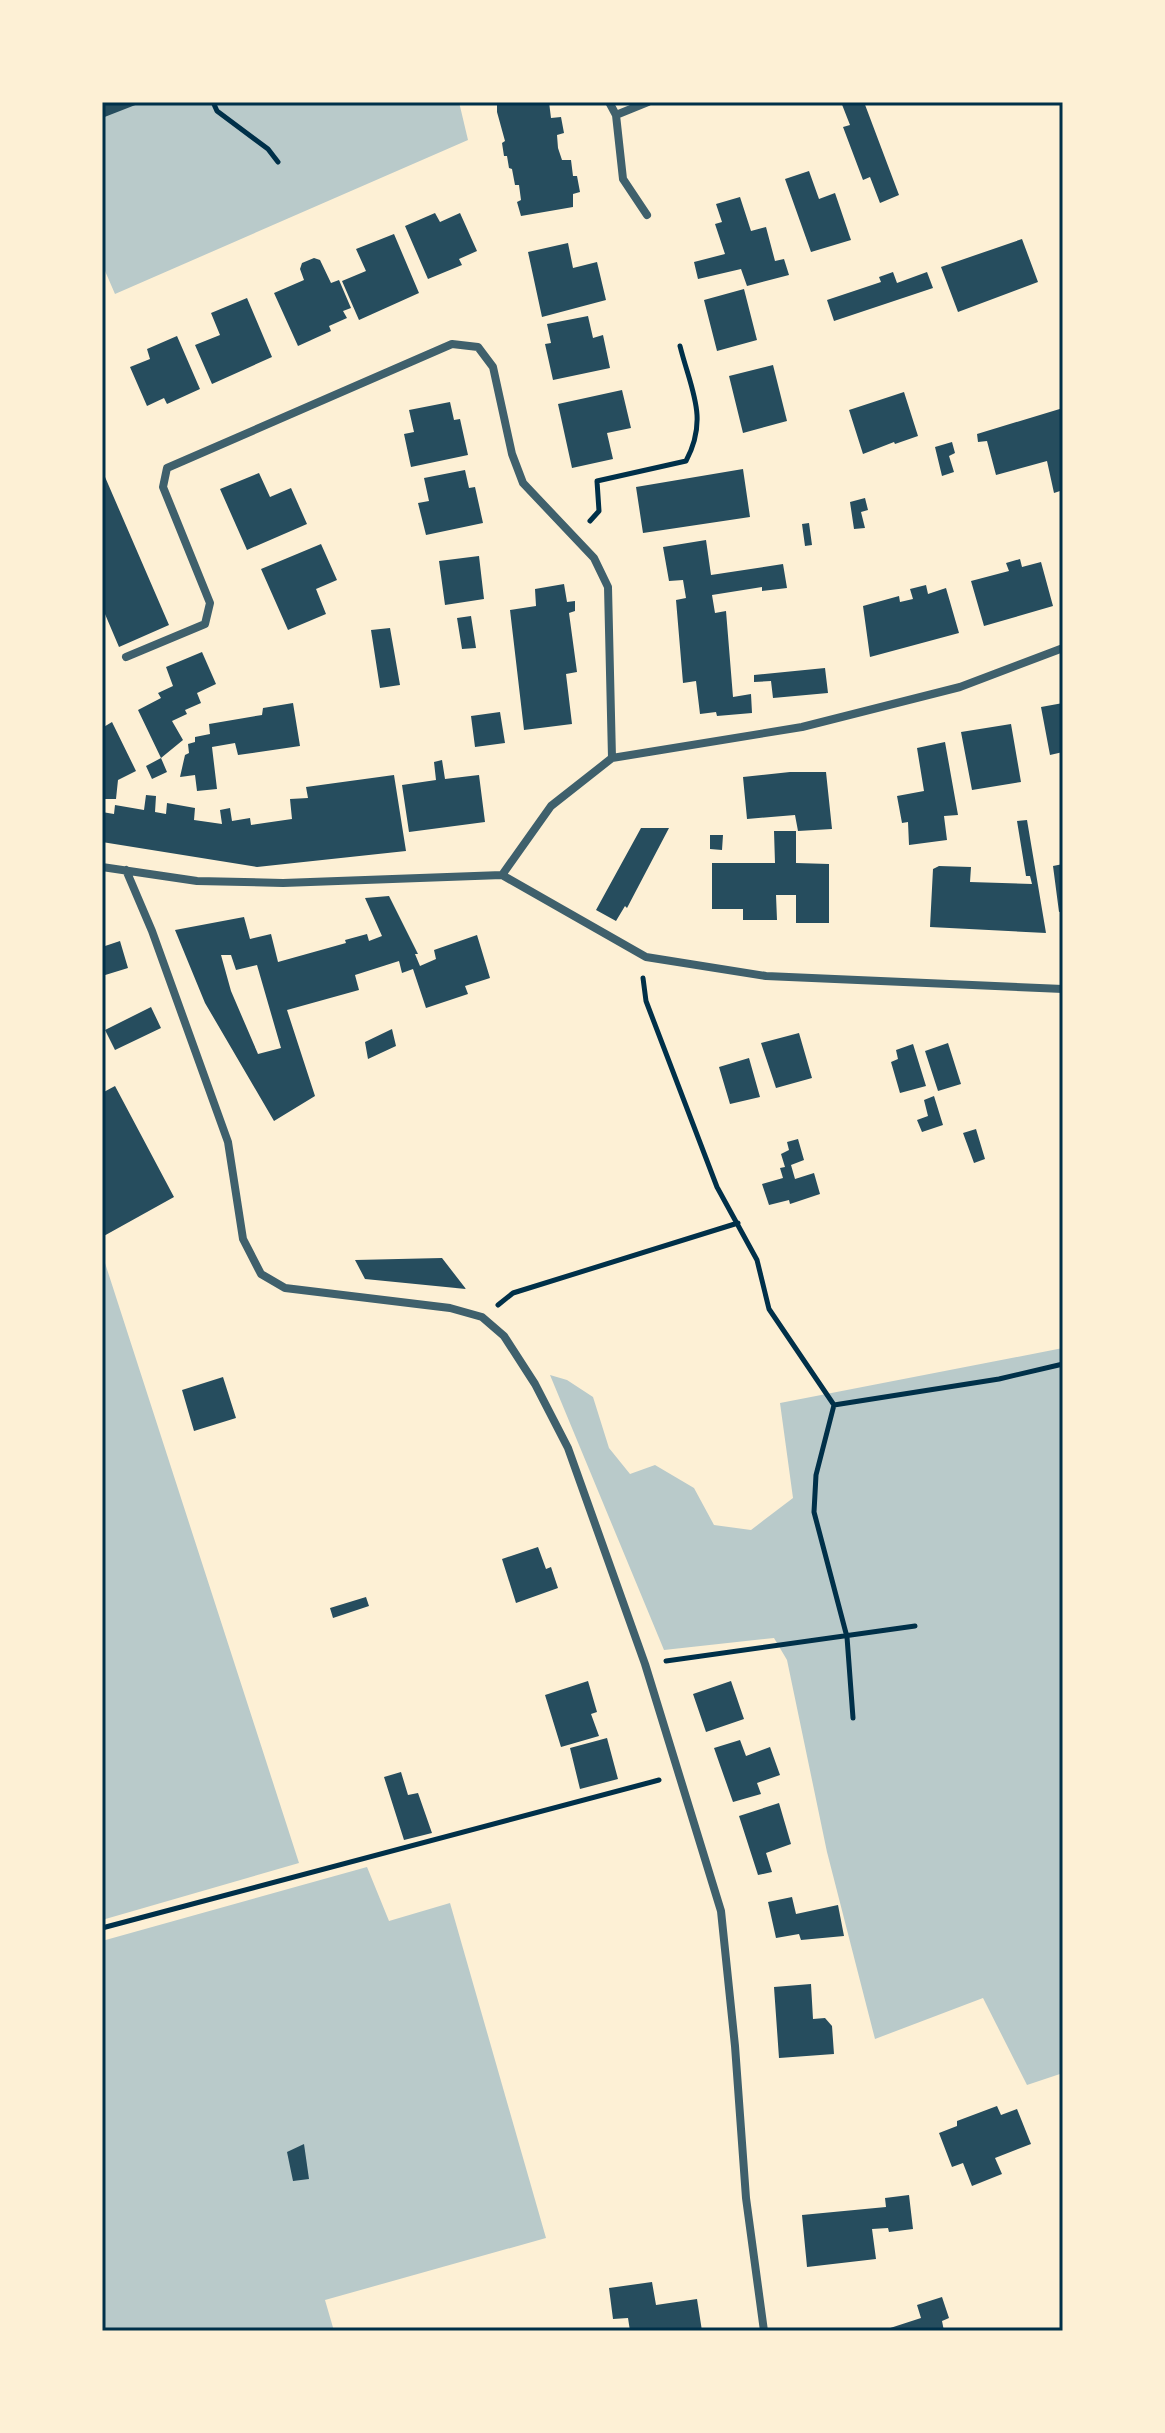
<svg xmlns="http://www.w3.org/2000/svg" width="1165" height="2433" viewBox="0 0 1165 2433" font-family="'Work Sans',sans-serif">
<style>
.green{fill:#b9caca}
.building{fill:#264d5e;fill-rule:evenodd}
.lines{fill:none;stroke-linecap:round;stroke-linejoin:round}
.path{stroke:#003049;stroke-width:5}
.minor{stroke:#3f606c;stroke-width:8}
.neatline{fill:none;stroke:#003049;stroke-width:3}
</style>
<rect width="100%" height="100%" fill="#fdf0d5"/>
<path class="green" d="M102,102H459L468,140L115,294L102,264Z
M105,1263L299,1863L102,1920V1265Z
M1063,1348V2073L1027,2085L983,1998L875,2039L827,1852L787,1660L774,1638L664,1650L550,1375L567,1380L593,1397L609,1448L630,1474L655,1465L694,1488L714,1525L751,1530L793,1498L780,1403Z
M367,1867L389,1921L450,1903L546,2238L325,2300L334,2331H102V1941Z"/>
<path class="building" d="M102,102H143L102,118Z
M497,102H549L551,118L561,117L564,133L557,135L558,148L562,160H571L573,176H577L580,192L573,194V207L521,216L517,202L521,200L519,185H515L512,169L509,168L507,156H504L502,143L505,141L497,112Z
M841,102H864L899,195L880,203L870,177L863,180L843,127L850,125Z
M809,171L819,199L835,193L851,240L811,252L785,179Z
M740,197L751,231L766,227L775,261L784,259L789,275L747,286L741,269L698,279L694,262L725,254L715,224L722,222L716,204Z
M435,213L440,222L460,213L477,251L459,259L462,265L428,279L405,226Z
M394,234L419,293L359,320L342,281L366,271L356,249Z
M1022,239L1038,282L958,312L941,267Z
M568,243L573,268L597,262L606,300L542,317L528,252Z
M314,258L320,260L331,283L339,280L351,308L343,311L347,318L329,326L331,331L298,346L274,293L304,280L300,269L302,263Z
M893,272L897,283L927,272L933,288L834,321L827,300L881,282L879,277Z
M744,289L757,340L717,351L704,300Z
M247,298L272,357L212,384L195,345L220,335L211,313Z
M588,316L593,338L603,335L610,368L553,380L545,344L551,343L547,324Z
M177,336L200,389L167,404L164,398L147,406L130,367L150,359L147,349Z
M773,365L787,421L743,433L729,376Z
M622,390L631,428L607,433L613,459L572,468L558,404Z
M904,392L918,436L895,444L894,442L863,454L849,410Z
M450,402L454,420L460,419L468,455L411,467L404,434L414,432L409,410Z
M1063,408V490L1054,493L1047,461L996,475L987,441L978,442L977,434Z
M952,442L955,453L949,456L954,472L942,476L935,447Z
M743,469L750,517L643,533L636,487Z
M102,470L169,625L119,647L102,607Z
M465,470L469,488L475,487L483,523L426,535L418,503L429,501L424,478Z
M259,473L270,497L291,488L307,524L247,550L220,489Z
M865,498L868,510L861,512L865,528L854,529L850,502Z
M809,523L812,545L805,546L802,524Z
M706,540L711,575L783,564L787,588L762,591V587L712,595L715,613L726,611L733,697L751,694L752,713L717,716L716,712L700,714L696,681L683,683L676,600L686,598L683,580L669,581L663,547Z
M321,544L337,580L316,589L326,614L288,630L261,569Z
M479,556L484,599L445,605L439,561Z
M1020,559L1022,567L1041,562L1053,606L984,626L971,581L1009,571L1006,563Z
M564,584L567,602L575,601V611L569,613L577,672L566,674L572,724L524,730L510,610L536,606L535,589Z
M926,585L928,594L946,588L959,633L870,657L863,606L899,596L900,602L913,599L910,589Z
M471,616L476,648L462,649L457,618Z
M390,628L400,685L380,688L371,630Z
M202,652L216,684L197,693L201,703L185,710L187,714L172,721L183,740L161,758L138,710L161,698L158,693L173,686L166,667Z
M825,668L828,693L773,698L771,681L754,682V675Z
M293,703L300,746L238,755L235,743L212,747L217,789L197,791L195,775L180,777L185,755L189,753L188,744L195,742V737L210,734L209,724L262,715L263,708Z
M1063,703V752L1050,755L1041,707Z
M500,712L505,743L475,747L471,716Z
M112,722L136,771L118,780L116,799H102V728Z
M1011,724L1021,782L972,790L961,732Z
M945,742L958,815L944,816L947,840L909,845L908,822L902,823L897,796L924,791L917,748Z
M161,758L167,772L152,779L146,766Z
M442,760L445,779L479,775L485,822L409,832L402,785L436,780L434,762Z
M790,772H826L832,829L798,831L795,815L747,819L743,777Z
M394,775L406,851L257,867L102,842V812L114,814L115,805L144,810L146,795L156,796L155,812L166,814L167,803L195,808L194,820L222,824L220,810L230,808L232,821L250,818L251,825L292,819L290,799L308,798L306,787Z
M1027,820L1046,933L930,927L933,869L939,866L971,867L970,882L1032,884L1030,876H1026L1017,821Z
M641,828H669L627,908L625,906L616,921L596,910Z
M774,831H796V863L829,864V923H796V895H776L777,920H743V909H712V863H775Z
M710,835H723L722,850L710,849Z
M1063,864V911L1059,912L1053,866Z
M389,896L418,954H415L420,966L436,959L434,950L477,935L490,978L465,986L468,994L426,1008L413,969L402,973L399,961L355,975L359,990L287,1010L315,1096L274,1121L205,1003L175,930L244,917L250,939L271,934L278,962L346,943L345,940L367,934L369,941L382,936L365,898ZM221,955H231L236,970L257,965L281,1048L258,1054L231,991Z
M120,941L128,968L102,976V947Z
M151,1007L161,1028L115,1050L105,1030Z
M392,1029L396,1046L368,1059L365,1042Z
M799,1033L812,1078L776,1088L761,1043Z
M948,1043L961,1084L938,1091L925,1051Z
M913,1044L926,1086L900,1093L891,1062L898,1059L896,1050Z
M749,1058L760,1097L730,1104L719,1067Z
M115,1086L174,1197L102,1237V1093Z
M934,1096L943,1125L922,1132L917,1120L928,1116L924,1100Z
M976,1129L985,1159L974,1163L963,1133Z
M798,1139L804,1160L791,1165L795,1179L814,1173L820,1194L790,1204L789,1200L769,1205L762,1184L783,1178L780,1168L785,1167L781,1154L789,1150L787,1142Z
M442,1258L466,1289L365,1279L355,1260Z
M223,1377L236,1418L194,1431L182,1390Z
M538,1547L546,1569L551,1567L558,1588L516,1603L502,1559Z
M366,1597L369,1606L333,1618L330,1608Z
M588,1681L597,1712L591,1714L599,1736L561,1747L545,1695Z
M731,1681L744,1719L706,1732L693,1694Z
M607,1738L618,1779L580,1789L570,1748Z
M740,1740L746,1756L770,1747L780,1775L757,1783L761,1794L733,1802L714,1748Z
M401,1772L408,1795L418,1793L432,1833L404,1840L384,1777Z
M779,1803L791,1844L766,1853L772,1872L758,1875L739,1816Z
M792,1897L796,1914L838,1905L844,1936L801,1940L799,1934L776,1938L768,1902Z
M811,1984L813,2019L825,2018L832,2026L834,2054L779,2058L774,1987Z
M997,2106L1001,2115L1017,2109L1031,2144L995,2158L1002,2174L972,2186L963,2163L952,2167L939,2133L957,2126V2121Z
M304,2144L309,2179L293,2181L287,2152Z
M909,2195L913,2229L889,2232L888,2228L872,2229L876,2259L807,2267L802,2215L886,2207L885,2198Z
M652,2282L656,2305L697,2299L702,2331H630L628,2318L613,2319L609,2288Z
M942,2297L949,2318L942,2321L944,2331H881L921,2318L917,2305Z"/>
<g class="lines">
<path class="path" d="M213,102L217,111L268,149L278,162
M590,521L599,511L597,481L686,461C709,418 691,390 680,346
M643,978L646,1001L717,1187L757,1260L769,1309L834,1405L816,1475L814,1512L847,1637L853,1718
M498,1305L513,1293L738,1223
M834,1405L999,1379L1063,1364
M666,1661L915,1626
M102,1928L659,1780"/>
<path class="minor" d="M609,102L616,115L648,102
M616,115L623,179L647,215
M126,657L205,624L210,603L163,487L167,468L452,344L478,347L493,367L512,454L523,483L594,558L608,587L612,758
M102,867L197,881L283,883L502,875
M126,870L152,931L228,1142L243,1239L261,1274L285,1288L450,1308L482,1317L504,1336L535,1384L568,1448L645,1664L721,1911L735,2046L746,2198L764,2331
M502,875L551,806L612,758L802,727L960,687L1063,648
M502,875L646,957L766,976L1063,989"/>
</g>
<rect width="1165" height="2433" fill="none" stroke="#fdf0d5" stroke-width="208"/>
<rect x="104" y="104" width="957" height="2225" class="neatline"/>
</svg>
